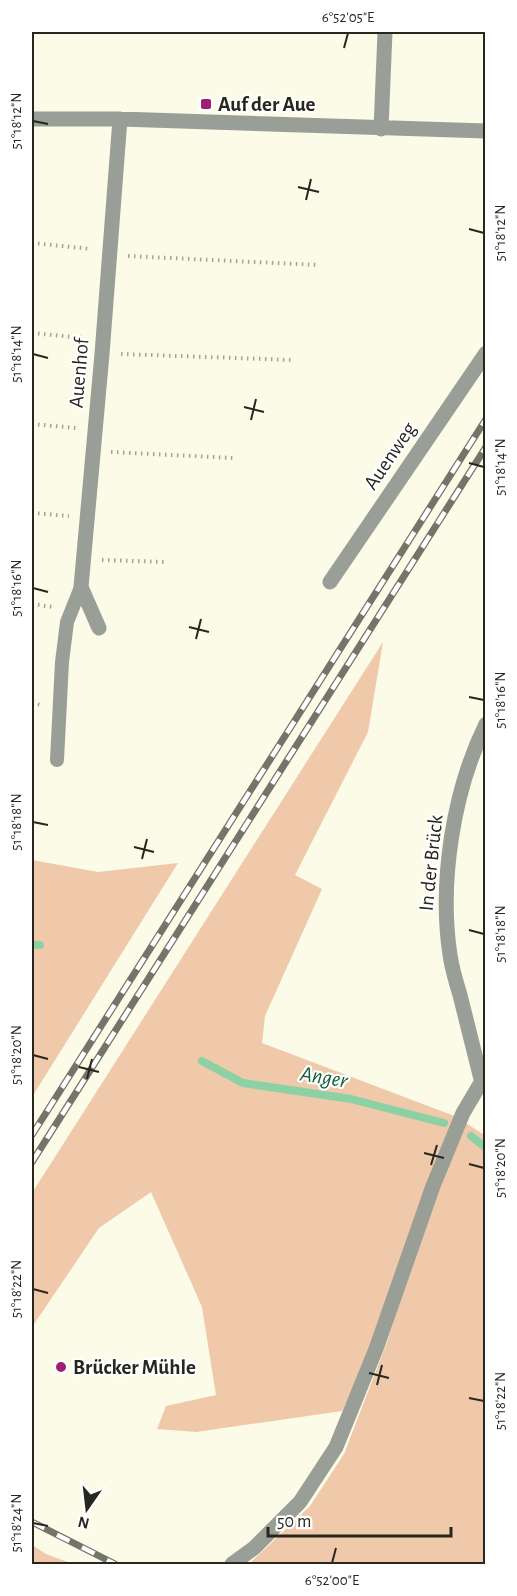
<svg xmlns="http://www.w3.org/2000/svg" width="517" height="1596" viewBox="0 0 517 1596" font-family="'Alegreya Sans',sans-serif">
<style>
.green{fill:#f0c8aa}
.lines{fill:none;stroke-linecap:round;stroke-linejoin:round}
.stream{stroke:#8cd1a4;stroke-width:8}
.path{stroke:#a4a495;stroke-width:4;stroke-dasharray:1.5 4.5;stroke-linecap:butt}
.service{stroke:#999e96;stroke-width:14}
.minor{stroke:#999e96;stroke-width:15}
.rail-casing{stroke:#747468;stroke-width:7}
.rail{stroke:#fff;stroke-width:4.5;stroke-dasharray:14;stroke-linecap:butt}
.ticks{fill:none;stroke:#27271f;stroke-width:2}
.poi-dot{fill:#9f2073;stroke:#fff;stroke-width:2}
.labels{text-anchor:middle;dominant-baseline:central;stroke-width:4.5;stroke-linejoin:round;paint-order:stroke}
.poi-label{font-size:21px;font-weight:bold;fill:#27271f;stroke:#fff;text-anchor:start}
.street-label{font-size:21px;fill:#27271f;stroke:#fff}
.water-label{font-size:22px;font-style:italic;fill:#116138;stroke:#fff}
.neatline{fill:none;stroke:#27271f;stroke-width:2}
.ticks-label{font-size:15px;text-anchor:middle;fill:#27271f}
</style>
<rect width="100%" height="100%" fill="#fbfbe7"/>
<path class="green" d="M383,642L368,732L295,875L322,889L265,1016L262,1043L457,1117L375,1343L342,1411L196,1432L157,1429L166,1406L216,1395L202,1307L151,1192L99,1228L32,1327V1193Z
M32,860L98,872L178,863L32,1097Z
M464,1122L486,1136L485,1564H249L310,1506L344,1454L386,1345L436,1187Z
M32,1545L46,1554L73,1564H32Z"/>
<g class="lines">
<path class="stream" d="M32,945H40
M202,1061L243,1083L351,1099L444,1123
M471,1136L486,1148"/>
<path class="path" d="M32,243L91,249
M128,256L318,265
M32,333L84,338
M121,354L293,360
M32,424L76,428
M111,452L233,458
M32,513L69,516
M102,560L167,562
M32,604L53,607
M32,703L41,705"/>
<path class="service" d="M57,760L62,662L67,622L81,587"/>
<path class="minor" d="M32,119H120L486,131
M381,129L385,32
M330,582L486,353
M99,628L81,587L102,354L120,119
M481,1079C474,1051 467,1023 460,995C456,982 452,969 450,955C439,882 453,791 486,724
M232,1564L254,1548L300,1502L336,1447L376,1349L433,1186L463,1113L486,1074"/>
<defs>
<path id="rail" d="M32,1135L486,419
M32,1162L486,447
M32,1522L115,1564"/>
</defs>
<use href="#rail" class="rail-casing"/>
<use href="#rail" class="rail"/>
</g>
<path class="ticks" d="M344,48L348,33M33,121L48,124M298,187L319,192M306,200L311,179M469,229L484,233M33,354L48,358M244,407L264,412M251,420L256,399M469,463L484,467M33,588L48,592M189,627L209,632M196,639L201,619M469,697L484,700M33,822L48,825M134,847L154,852M142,859L147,839M469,930L484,934M33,1055L48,1059M79,1067L99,1072M87,1079L92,1059M424,1153L444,1158M469,1164L484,1168M431,1165L437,1145M33,1289L48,1293M369,1373L389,1378M377,1385L382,1365M469,1398L484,1401M33,1523L48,1526M332,1563L336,1548"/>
<g class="poi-dot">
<rect x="200" y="98" width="12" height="12" rx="3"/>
<circle cx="61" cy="1367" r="6"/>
</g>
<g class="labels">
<g class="poi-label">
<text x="218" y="104">Auf der Aue</text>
<text x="73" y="1367">Brücker Mühle</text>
</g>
<g class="street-label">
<text transform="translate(79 373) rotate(-85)">Auenhof</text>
<text transform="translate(390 456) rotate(-56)">Auenweg</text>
<text transform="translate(431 863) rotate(-84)">In der Brück</text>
</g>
<g class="water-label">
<text transform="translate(324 1077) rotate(9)">Anger</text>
</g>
</g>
<rect width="517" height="1596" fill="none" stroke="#ffffff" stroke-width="66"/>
<g transform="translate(87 1509) rotate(194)" stroke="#ffffff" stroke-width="4.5" paint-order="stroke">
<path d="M0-4.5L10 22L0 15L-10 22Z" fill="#27271f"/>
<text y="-9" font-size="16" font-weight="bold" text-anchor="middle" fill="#27271f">N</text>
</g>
<path d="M268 1527v9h183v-9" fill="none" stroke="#27271f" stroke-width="3"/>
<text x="277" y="1527" font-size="18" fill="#27271f" stroke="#ffffff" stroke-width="4.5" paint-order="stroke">50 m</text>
<rect x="33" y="33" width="451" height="1530" class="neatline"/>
<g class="ticks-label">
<text x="348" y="22">6°52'05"E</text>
<text transform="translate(16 121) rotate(-90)" y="5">51°18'12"N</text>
<text transform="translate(500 233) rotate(-90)" y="5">51°18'12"N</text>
<text transform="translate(16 354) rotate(-90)" y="5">51°18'14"N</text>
<text transform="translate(500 467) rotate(-90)" y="5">51°18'14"N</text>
<text transform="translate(16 588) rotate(-90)" y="5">51°18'16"N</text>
<text transform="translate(500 700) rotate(-90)" y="5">51°18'16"N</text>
<text transform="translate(16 822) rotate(-90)" y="5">51°18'18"N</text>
<text transform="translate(500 934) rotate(-90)" y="5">51°18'18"N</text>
<text transform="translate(16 1055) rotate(-90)" y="5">51°18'20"N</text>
<text transform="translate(500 1168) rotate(-90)" y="5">51°18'20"N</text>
<text transform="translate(16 1289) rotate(-90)" y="5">51°18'22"N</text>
<text transform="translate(500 1401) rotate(-90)" y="5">51°18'22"N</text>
<text transform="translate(16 1523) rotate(-90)" y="5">51°18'24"N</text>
<text x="332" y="1585">6°52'00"E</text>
</g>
</svg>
